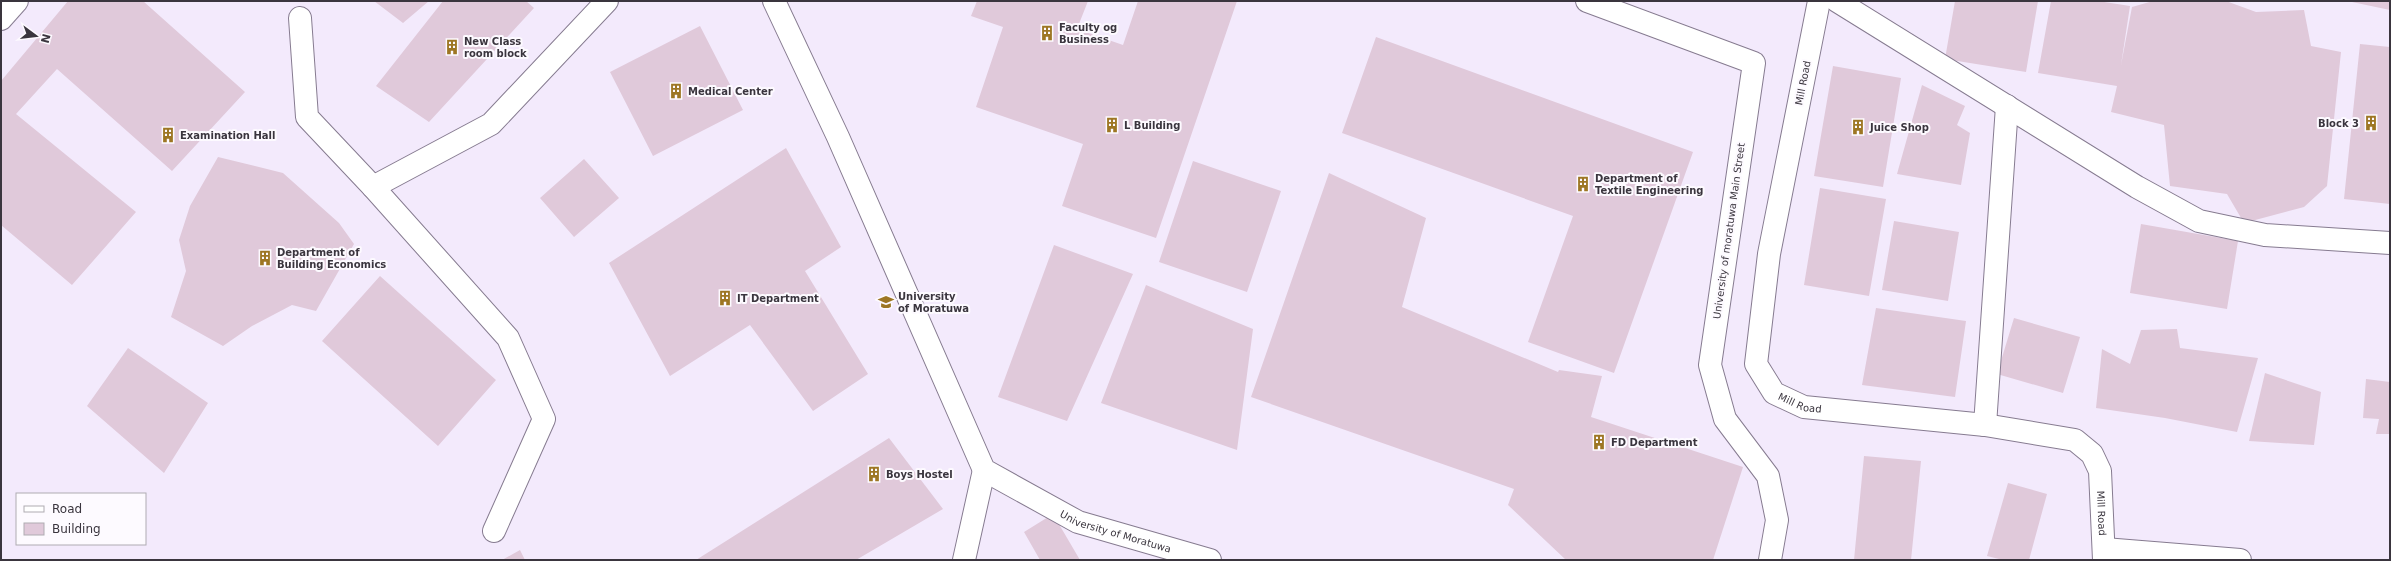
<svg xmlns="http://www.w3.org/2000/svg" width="2391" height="561" viewBox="0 0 2391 561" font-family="'DejaVu Sans',sans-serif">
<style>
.building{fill:#e0c9da}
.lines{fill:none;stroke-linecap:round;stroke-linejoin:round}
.minor-casing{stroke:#867b90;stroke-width:24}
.minor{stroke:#fff;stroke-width:22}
.labels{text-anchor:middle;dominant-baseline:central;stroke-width:4;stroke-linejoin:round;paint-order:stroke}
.poi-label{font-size:10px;font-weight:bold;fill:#3a353e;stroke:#fdfaff;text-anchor:start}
.street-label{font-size:10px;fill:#3a353e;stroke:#fdfaff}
</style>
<rect width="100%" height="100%" fill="#f3eafc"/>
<path class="building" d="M68,1H143L245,92L172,171L57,69L16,114L136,212L72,285L1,225V81Z
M374,1H429L403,23Z
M443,1H526L534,8L429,122L376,86Z
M977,1H1088L1077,29L1123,45L1138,1H1237L1156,238L1062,206L1083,144L976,107L1003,27L971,16Z
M1955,1H2038L2026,72L1945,59Z
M2051,1H2098L2130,6L2121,65L2132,7L2153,1H2226L2256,12L2304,10L2311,46L2341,52L2327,186L2304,207L2244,223L2227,194L2170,186L2164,125L2111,112L2117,86L2038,73Z
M2352,1H2390V10L2352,2Z
M700,26L743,110L653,156L610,72Z
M1376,37L1693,152L1614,373L1528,342L1573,216L1342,133Z
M2360,44L2390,47V204L2344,199Z
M1833,66L1901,78L1883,187L1814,176Z
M1922,85L1965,106L1957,125L1970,133L1961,185L1897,174Z
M786,148L841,247L805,271L868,374L813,411L750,325L670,376L609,263Z
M218,157L283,173L339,223L354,244L316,311L292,305L252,326L223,346L171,317L186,271L179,240L190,206Z
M584,159L619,198L574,237L540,198Z
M1193,161L1281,191L1247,292L1159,262Z
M1329,173L1426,218L1402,307L1558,372L1559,370L1602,376L1591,417L1743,467L1713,560H1566L1508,505L1514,489L1251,397Z
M1820,188L1886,199L1869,296L1804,285Z
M1894,221L1959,232L1948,301L1882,290Z
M2141,224L2238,241L2227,309L2130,293Z
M1054,245L1133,274L1067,421L998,397Z
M380,276L496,380L438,446L322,341Z
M1146,285L1253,329L1237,450L1101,403Z
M1876,308L1966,321L1955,397L1862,385Z
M2014,318L2080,337L2063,393L1997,374Z
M2177,329L2180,348L2258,358L2237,432L2165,418L2096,408L2102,349L2130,364L2141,330Z
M128,348L208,403L164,473L87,406Z
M2265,373L2321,392L2314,445L2249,441Z
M2366,379L2390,382V434H2376L2379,419L2363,418Z
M889,438L943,509L856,560H696Z
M1864,456L1921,461L1911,560H1854Z
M2008,483L2047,494L2029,560H2003L1987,556Z
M1053,514L1080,560H1040L1024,532Z
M520,550L525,560H502Z"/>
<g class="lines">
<defs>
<g id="minor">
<path id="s1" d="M774,1L838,137L984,470L1078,522L1210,560"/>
<path d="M1587,1L1754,63L1710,365L1725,419L1768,476L1777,520L1770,560"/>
<path id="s2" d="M1819,1L1769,254L1756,364L1774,393L1804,407L1985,425L2075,440L2092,454L2100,471L2104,560"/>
<path d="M1837,1L2137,187L2199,221L2265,235L2390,243"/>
<path d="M300,18L307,117L373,187L491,124L607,1"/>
<path d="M1,19L17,1"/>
<path d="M373,187L508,338L544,419L494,531"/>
<path d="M1985,425L2007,106"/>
<path d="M2104,549L2240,560"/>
<path d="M964,560L984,470"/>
</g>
</defs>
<use href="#minor" class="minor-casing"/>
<use href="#minor" class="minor"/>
</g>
<defs>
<symbol id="building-bare" viewBox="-9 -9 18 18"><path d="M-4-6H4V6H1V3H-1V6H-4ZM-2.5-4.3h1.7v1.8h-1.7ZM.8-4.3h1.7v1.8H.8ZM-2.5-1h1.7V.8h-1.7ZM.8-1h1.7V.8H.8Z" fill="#9d7623" stroke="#fdfaff" stroke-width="2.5" paint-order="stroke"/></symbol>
<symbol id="university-bare" viewBox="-9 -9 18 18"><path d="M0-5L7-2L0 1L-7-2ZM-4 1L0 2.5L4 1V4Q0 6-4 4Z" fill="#9d7623" stroke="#fdfaff" stroke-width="2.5" paint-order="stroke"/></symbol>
</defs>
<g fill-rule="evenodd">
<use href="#building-bare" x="1036" y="22" width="22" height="22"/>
<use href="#building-bare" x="441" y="36" width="22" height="22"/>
<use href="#building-bare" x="665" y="80" width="22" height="22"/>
<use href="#building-bare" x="2360" y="112" width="22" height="22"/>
<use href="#building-bare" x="1101" y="114" width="22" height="22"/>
<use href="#building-bare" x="1847" y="116" width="22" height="22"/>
<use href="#building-bare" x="157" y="124" width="22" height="22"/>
<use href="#building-bare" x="1572" y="173" width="22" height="22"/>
<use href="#building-bare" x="254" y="247" width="22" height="22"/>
<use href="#building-bare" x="714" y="287" width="22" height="22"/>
<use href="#university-bare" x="875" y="291" width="22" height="22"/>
<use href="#building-bare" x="1588" y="431" width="22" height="22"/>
<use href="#building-bare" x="863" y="463" width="22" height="22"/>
</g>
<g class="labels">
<g class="poi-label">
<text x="1059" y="27">Faculty og<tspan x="1059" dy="12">Business</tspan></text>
<text x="464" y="41">New Class<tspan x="464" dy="12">room block</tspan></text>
<text x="688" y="91">Medical Center</text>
<text x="2359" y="123" text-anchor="end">Block 3</text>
<text x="1124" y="125">L Building</text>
<text x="1870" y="127">Juice Shop</text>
<text x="180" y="135">Examination Hall</text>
<text x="1595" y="178">Department of<tspan x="1595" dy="12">Textile Engineering</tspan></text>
<text x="277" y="252">Department of<tspan x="277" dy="12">Building Economics</tspan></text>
<text x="898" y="296">University<tspan x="898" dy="12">of Moratuwa</tspan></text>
<text x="737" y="298">IT Department</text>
<text x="1611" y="442">FD Department</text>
<text x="886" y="474">Boys Hostel</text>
</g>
<g class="street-label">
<text transform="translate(1803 83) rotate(-79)">Mill Road</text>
<text transform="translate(1729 231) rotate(-82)">University of moratuwa Main Street</text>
<text stroke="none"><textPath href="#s2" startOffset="431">Mill Road</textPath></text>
<text stroke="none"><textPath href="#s2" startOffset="792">Mill Road</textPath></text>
<text stroke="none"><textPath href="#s1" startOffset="660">University of Moratuwa</textPath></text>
</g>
</g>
<rect width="2391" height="561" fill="none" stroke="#3a353e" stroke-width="4"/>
<rect x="16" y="493" width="130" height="52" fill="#fdfaff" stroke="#afabb2"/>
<rect x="24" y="506" width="20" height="6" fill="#ffffff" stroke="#afabb2"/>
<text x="52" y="513" font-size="12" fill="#3a353e">Road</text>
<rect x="24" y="523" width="20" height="12" fill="#e0c9da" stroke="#afabb2"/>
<text x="52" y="533" font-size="12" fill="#3a353e">Building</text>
<g transform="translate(36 36) rotate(105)" stroke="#fdfaff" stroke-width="3" paint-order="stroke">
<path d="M0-3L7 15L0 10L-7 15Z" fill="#3a353e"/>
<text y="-6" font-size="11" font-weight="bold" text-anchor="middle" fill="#3a353e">N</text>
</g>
</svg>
